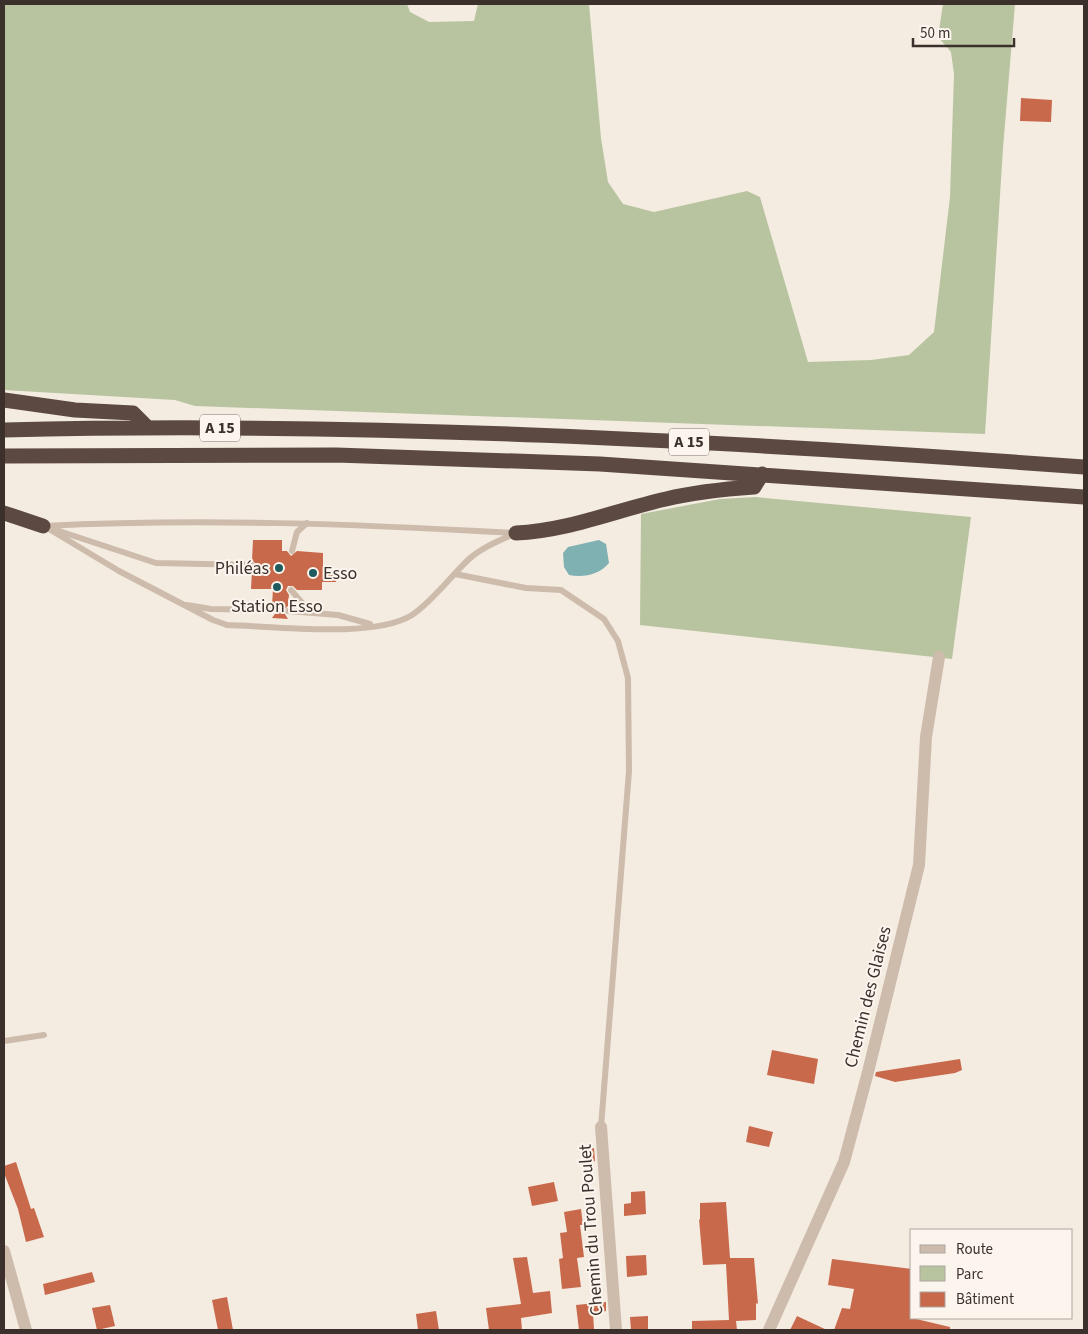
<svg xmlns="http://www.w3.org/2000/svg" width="1088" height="1334" viewBox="0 0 1088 1334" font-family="'Source Sans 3',sans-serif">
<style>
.green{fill:#b8c4a0}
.water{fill:#7fb0b2}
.building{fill:#c8694b}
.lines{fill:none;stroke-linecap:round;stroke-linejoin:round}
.service{stroke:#cdbbac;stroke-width:6}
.minor{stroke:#cdbbac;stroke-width:12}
.motorway{stroke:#5c4a42;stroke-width:15}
.poi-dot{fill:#1f5a5e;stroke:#fbf5ee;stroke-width:2}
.labels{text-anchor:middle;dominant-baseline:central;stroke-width:4;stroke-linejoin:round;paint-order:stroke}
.shield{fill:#fbf5ee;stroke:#756b66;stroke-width:1}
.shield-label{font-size:16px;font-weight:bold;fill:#3b302b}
.poi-label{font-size:18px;fill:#3b302b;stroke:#fbf5ee;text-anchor:end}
.street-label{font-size:18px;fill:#3b302b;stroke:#fbf5ee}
</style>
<rect width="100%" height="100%" fill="#f4ebe1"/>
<path class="green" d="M4,4H407L410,12L429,22L474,21L478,4H589L601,138L608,182L623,204L654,212L747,191L760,197L808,362L871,360L909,355L934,332L950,197L954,74L951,52L938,37L943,4H1015L1003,148L985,434L195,406L175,400L4,390Z
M755,497L971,517L952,659L640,625L641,514L720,499Z"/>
<path class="water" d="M599,540L606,544L609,563C600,574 584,578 569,575L564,567L563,553L568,547Z"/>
<path class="building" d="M1021,98L1052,100L1051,122L1020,121Z
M253,540H282V551H287L291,556L297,551L323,553V570H336V582H322V590H297L293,586H288L286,590L289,595L288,606L283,611L288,619L272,618L277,611L272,605L273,589H251L252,570L257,565L252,560Z
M772,1050L818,1059L814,1084L767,1075Z
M960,1059L962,1070L955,1073L895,1082L875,1076L876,1072Z
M749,1126L773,1132L769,1147L746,1142Z
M594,1148L595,1161L587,1163L586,1150Z
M16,1162L31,1209L34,1208L44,1237L26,1242L18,1209L4,1173V1166Z
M554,1182L558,1201L532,1206L528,1187Z
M645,1191L646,1214L624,1216V1204L631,1203V1192Z
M726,1202L730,1258H754L758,1304L756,1303V1320L736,1321L737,1330H692V1321L729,1320L726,1264L703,1265L699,1219L700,1220V1203Z
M581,1209L583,1225H580L584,1257L577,1258L581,1287L562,1289L559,1259L563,1258L560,1233L567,1232L564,1212Z
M646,1255L647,1275L627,1277L626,1256Z
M527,1257L533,1293L550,1291L552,1313L521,1318L522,1330H489L486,1308L521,1304L513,1258Z
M832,1259L912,1269V1318L950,1327V1330H834L842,1308L850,1309L854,1289L828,1285Z
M92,1272L95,1282L45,1295L43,1284Z
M227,1297L233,1330H218L212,1300Z
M606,1302V1311L593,1313L594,1329L579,1330L576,1305Z
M110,1305L115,1326L97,1330L92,1308Z
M436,1311L439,1330H418L416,1314Z
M648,1316V1330H631L630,1317Z
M797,1316L827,1330H790Z"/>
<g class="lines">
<path class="service" d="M44,526L119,571L213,620L227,625C273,626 374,639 412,615C431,603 452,575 469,559C482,547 501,540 516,533
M44,526C200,518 357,524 513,533
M53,529L156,563L252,565
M292,551L297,532L307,523
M455,574L526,588L561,590L604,619L618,641L628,678L629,771L601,1127
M291,590L309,611
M187,605L211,609L272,610
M288,611L338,615L370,624
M4,1041L44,1035"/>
<path class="minor" d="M601,1127L616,1330
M4,1251L26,1330
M769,1330L844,1162L868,1072L919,865L926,737L939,657"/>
<path class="motorway" d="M4,400L75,410L133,413L147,427
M4,430C364,421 725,441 1084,467
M4,456L336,455L600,464L1084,497
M4,513L43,526
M516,533C568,531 616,510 666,499C695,492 724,489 754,487L762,474"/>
</g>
<g class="poi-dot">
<circle cx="279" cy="568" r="5"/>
<circle cx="313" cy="573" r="5"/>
<circle cx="277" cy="587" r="5"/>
</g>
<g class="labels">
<g class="shield">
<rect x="200" y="414.5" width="40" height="27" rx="4"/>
<rect x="669" y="428.5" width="40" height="27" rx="4"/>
</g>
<g class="shield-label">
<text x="220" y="428">A 15</text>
<text x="689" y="442">A 15</text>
</g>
<g class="poi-label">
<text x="269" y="568">Philéas</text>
<text x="323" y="573" text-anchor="start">Esso</text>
<text x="277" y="606" text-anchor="middle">Station Esso</text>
</g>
<g class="street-label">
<text transform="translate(868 997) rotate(-76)">Chemin des Glaises</text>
<text transform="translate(591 1230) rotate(-94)">Chemin du Trou Poulet</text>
</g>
</g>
<rect width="1088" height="1334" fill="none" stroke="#3b302b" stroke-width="10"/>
<rect x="910" y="1229" width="162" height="90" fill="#fbf5ee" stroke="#aea6a0"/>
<rect x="920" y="1245" width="25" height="8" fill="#cdbbac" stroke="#aea6a0"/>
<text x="956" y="1254" font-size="15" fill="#3b302b">Route</text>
<rect x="920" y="1266" width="25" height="15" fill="#b8c4a0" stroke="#aea6a0"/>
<text x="956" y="1279" font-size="15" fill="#3b302b">Parc</text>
<rect x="920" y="1292" width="25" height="15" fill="#c8694b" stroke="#aea6a0"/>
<text x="956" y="1304" font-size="15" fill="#3b302b">Bâtiment</text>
<path d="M913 38v8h101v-8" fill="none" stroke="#3b302b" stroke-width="2.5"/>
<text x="920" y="38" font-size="15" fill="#3b302b" stroke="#fbf5ee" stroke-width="4" paint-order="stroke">50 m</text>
</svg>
